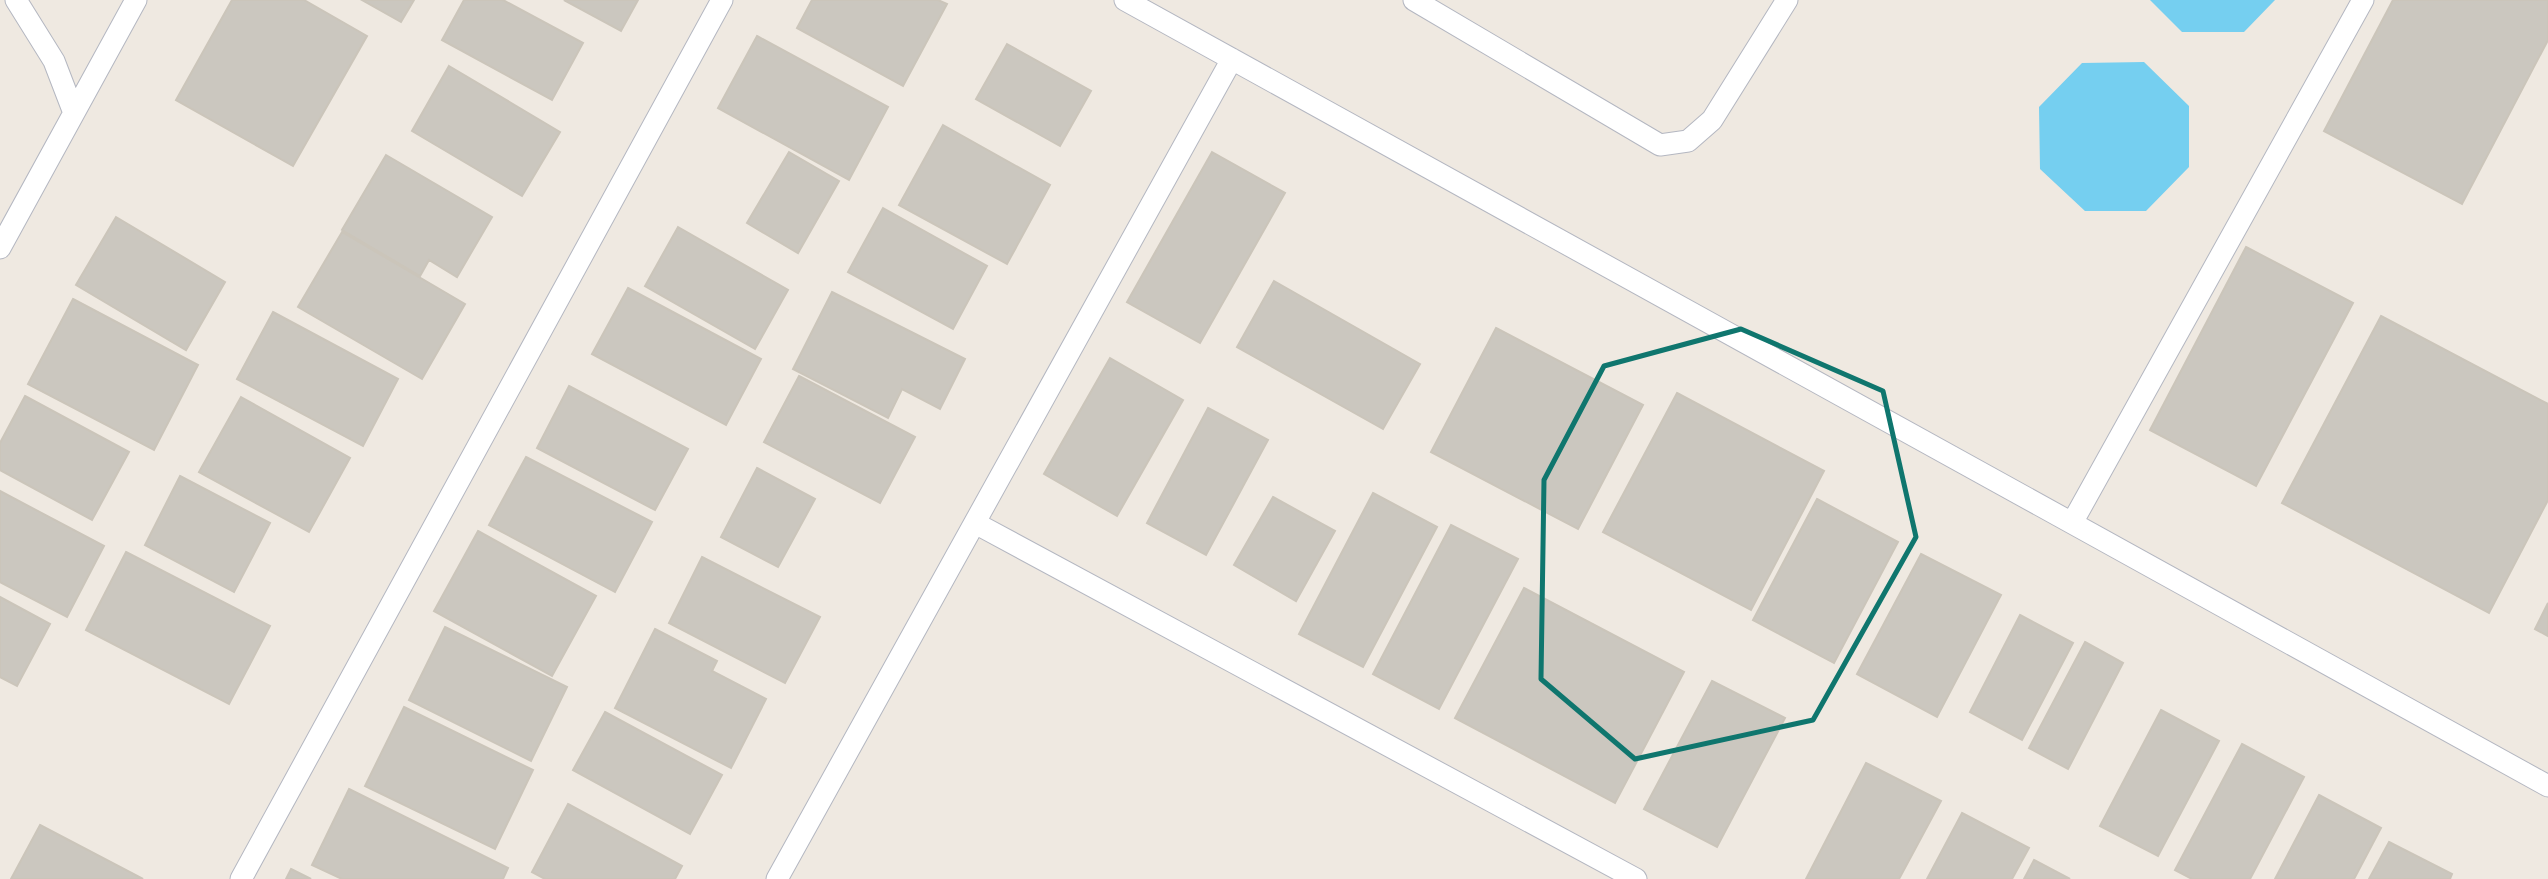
<svg xmlns="http://www.w3.org/2000/svg" width="2548" height="879" viewBox="0 0 2548 879" font-family="Overpass,sans-serif">
<style>
.water{fill:#75cff0}
.building{fill:#cbc7bf;stroke:#cbc5ba;stroke-width:2}
.lines{fill:none;stroke-linecap:round;stroke-linejoin:round}
.service-casing{stroke:#b4b7c1;stroke-width:23}
.service{stroke:#fff;stroke-width:21}
.marked{fill:none;stroke:#0f766e;stroke-width:5;stroke-linejoin:round}
</style>
<rect width="100%" height="100%" fill="#efe9e1"/>
<path class="water" d="M2150,0H2275L2244,32H2182Z
M2144,62L2189,106V167L2146,211H2085L2040,169L2039,107L2082,63Z"/>
<path class="building" d="M232,0H304L367,36L293,166L176,100Z
M362,0H414L401,22Z
M464,0H503L583,43L552,100L442,40Z
M564,0H638L621,31Z
M812,0H938L947,4L903,86L797,28Z
M2393,0H2548V40L2462,204L2324,131Z
M757,36L888,107L849,180L718,108Z
M1007,44L1091,91L1060,146L976,99Z
M449,66L560,132L522,196L412,131Z
M943,125L1050,185L1007,264L899,205Z
M789,152L839,181L798,253L747,223Z
M1212,152L1285,193L1200,343L1127,302Z
M386,155L492,217L457,277L429,260L420,276L342,230Z
M883,208L987,266L953,329L848,272Z
M116,217L225,282L186,350L76,285Z
M678,227L788,290L755,349L645,286Z
M342,232L465,304L422,379L298,307Z
M2246,247L2353,303L2256,486L2150,430Z
M1274,281L1420,364L1383,429L1237,347Z
M628,288L761,359L726,425L592,354Z
M832,292L965,359L940,409L902,389L888,418L793,369Z
M73,299L198,365L154,450L28,384Z
M273,312L398,379L363,446L237,379Z
M2381,316L2548,404V500L2489,613L2282,503Z
M1496,328L1643,405L1578,529L1431,452Z
M1110,358L1183,400L1117,516L1044,474Z
M799,376L915,437L880,503L764,442Z
M569,386L688,449L655,510L537,448Z
M1677,393L1824,471L1751,610L1603,532Z
M25,396L129,452L92,520L0,470V443Z
M241,397L350,458L309,532L199,472Z
M1208,408L1268,440L1206,555L1147,523Z
M526,457L652,522L615,592L489,525Z
M757,468L815,499L778,567L721,537Z
M180,476L270,523L234,592L145,545Z
M0,491L104,546L67,617L0,582Z
M1373,493L1437,527L1363,667L1299,634Z
M1273,497L1335,531L1296,601L1234,565Z
M1817,499L1898,542L1834,663L1753,620Z
M1451,525L1518,559L1439,709L1373,674Z
M478,531L596,596L552,676L434,611Z
M126,552L270,626L229,704L86,630Z
M1921,554L2001,595L1937,717L1857,674Z
M702,557L820,617L785,683L669,623Z
M1524,588L1684,672L1615,803L1455,718Z
M0,597L50,624L17,686L0,677Z
M2548,603V636L2535,629Z
M2020,615L2073,643L2022,740L1970,712Z
M445,627L567,687L531,761L409,700Z
M655,629L717,661L712,671L766,699L731,768L615,708Z
M2085,642L2123,663L2068,769L2029,748Z
M1712,681L1785,718L1717,847L1644,809Z
M404,707L533,770L495,849L365,786Z
M2161,710L2219,741L2158,856L2100,826Z
M605,712L722,775L690,834L573,770Z
M2242,744L2304,777L2250,879H2192L2175,870Z
M1866,763L1941,801L1899,879H1806Z
M349,789L508,868L503,879H342L312,865Z
M2319,795L2381,828L2354,879H2275Z
M568,804L682,866L675,879H545L532,872Z
M1962,813L2029,848L2012,879H1927Z
M40,825L143,879H11Z
M2389,842L2452,874L2450,879H2369Z
M2034,860L2070,879H2024Z
M291,869L311,879H286Z"/>
<g class="lines">
<defs>
<path id="service" d="M16,0L54,61L74,113
M1125,0L2548,786
M1414,0L1660,145L1688,141L1712,120L1787,0
M0,248L136,0
M975,523L1636,879
M2072,523L2363,0
M241,879L722,0
M777,879L1232,59"/>
</defs>
<use href="#service" class="service-casing"/>
<use href="#service" class="service"/>
</g>
<path class="marked" d="M1741,329L1883,391L1916,537L1813,720L1635,759L1541,679L1544,480L1604,366Z"/>
</svg>
